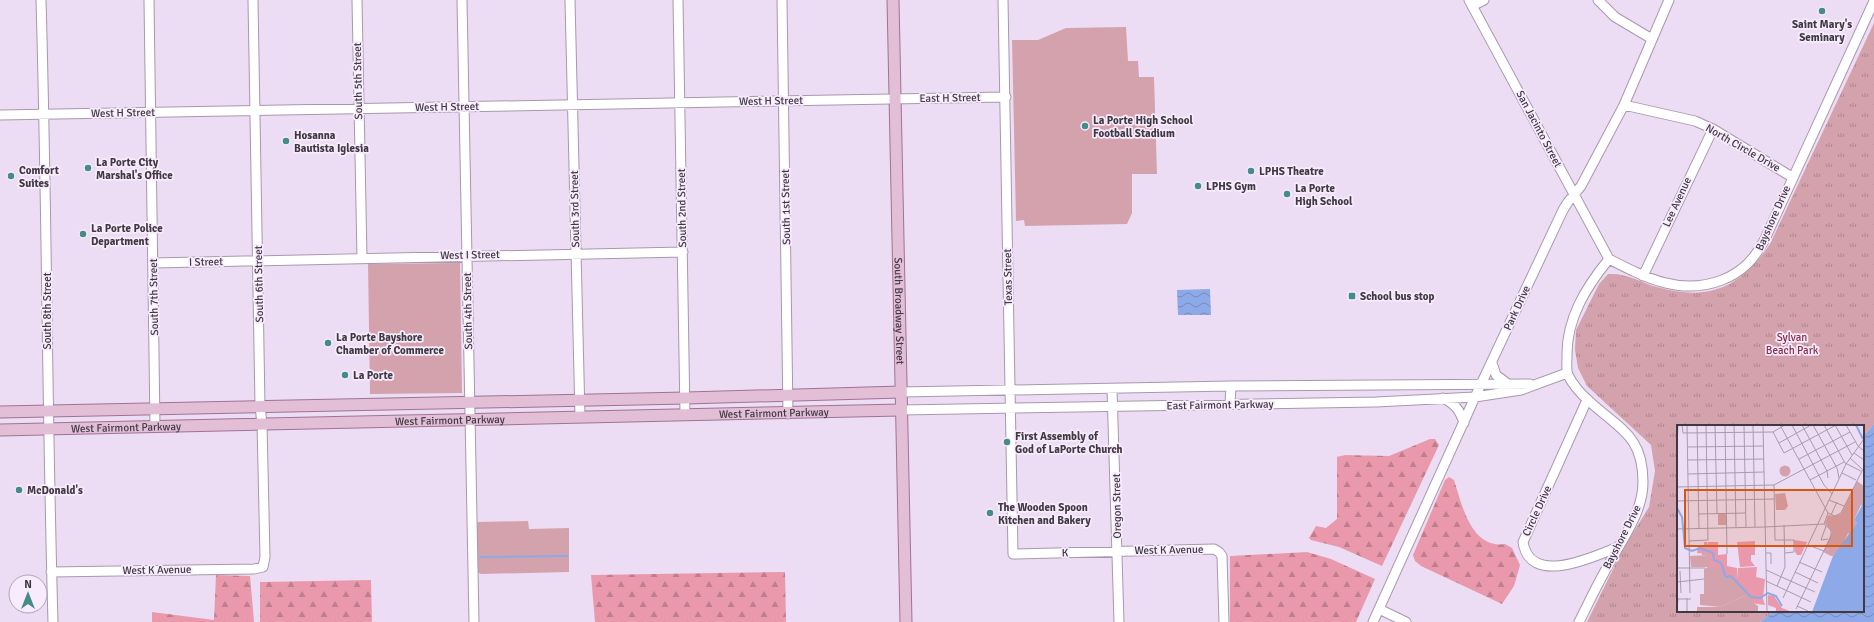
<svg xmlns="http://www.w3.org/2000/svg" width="1874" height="622" viewBox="0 0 1874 622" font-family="Signika,sans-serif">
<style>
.grass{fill:#d4a2ac}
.forest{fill:url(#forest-firs)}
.park{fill:url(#park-tufts)}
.water{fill:url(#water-waves)}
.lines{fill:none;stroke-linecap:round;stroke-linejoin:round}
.stream{stroke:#8da9e8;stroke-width:2}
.minor-casing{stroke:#a798ae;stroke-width:11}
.major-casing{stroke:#9e7491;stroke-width:13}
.minor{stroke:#fff;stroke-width:9}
.major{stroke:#e3bed7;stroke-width:11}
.poi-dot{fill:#448c89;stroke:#f8ebfe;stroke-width:1.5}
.labels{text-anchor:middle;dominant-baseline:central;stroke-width:3.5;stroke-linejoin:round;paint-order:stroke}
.poi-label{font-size:11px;font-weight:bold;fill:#3f3942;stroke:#f8ebfe;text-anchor:start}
.street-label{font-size:11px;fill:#3f3942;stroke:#f8ebfe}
.park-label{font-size:11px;fill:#872b48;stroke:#f8ebfe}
.inset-river{fill:none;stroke:#8da9e8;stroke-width:2}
.inset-road{fill:none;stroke:#a79bad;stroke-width:1}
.view{fill:#d75611;fill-opacity:0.15;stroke:#d75611;stroke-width:2}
.inset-edge{fill:none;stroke:#3f3942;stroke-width:2}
</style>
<defs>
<pattern id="forest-firs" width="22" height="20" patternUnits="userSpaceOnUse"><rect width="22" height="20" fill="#e999ab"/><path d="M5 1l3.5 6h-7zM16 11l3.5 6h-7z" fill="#be7e8d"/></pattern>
<pattern id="park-tufts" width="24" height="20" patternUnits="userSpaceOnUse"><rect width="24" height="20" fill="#d4a2ac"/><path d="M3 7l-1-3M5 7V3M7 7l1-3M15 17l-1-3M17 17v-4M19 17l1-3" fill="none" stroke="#ad858e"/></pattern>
<pattern id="water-waves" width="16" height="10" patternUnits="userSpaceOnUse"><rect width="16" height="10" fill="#8da9e8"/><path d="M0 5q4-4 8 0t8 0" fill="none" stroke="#758bbe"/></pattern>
</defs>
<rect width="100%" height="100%" fill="#edddf4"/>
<path class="grass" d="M1126,27L1128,61H1138L1139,77H1154L1157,174H1132V213L1127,224L1025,226L1024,220L1016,221L1012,40H1038L1066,28Z
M460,263L462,393L370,394L368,264Z
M528,521L529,529L569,528V572L481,574L477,572L476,525L478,522Z"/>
<path class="forest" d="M1430,439H1435L1439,445L1382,566L1339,547L1311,540L1309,538L1316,526L1326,528L1337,519V457L1345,455L1389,456Z
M1449,477L1454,480C1462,505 1471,549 1505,544L1512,548L1520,565L1514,586L1502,604L1421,566L1415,561L1413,555L1445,480Z
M1307,552L1331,559L1375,579L1356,622H1230V556Z
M785,572L786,622H595L591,575Z
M216,575L250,576L254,622H152V612L214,620Z
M371,580L372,622H260V582Z"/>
<path class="park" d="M1874,23V424L1863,437V426H1678V611H1774L1760,622H1587L1623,549L1649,507L1655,471L1651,445L1587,386L1578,368L1575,350L1576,330L1599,284L1608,274C1628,273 1639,282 1657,287C1709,302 1741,287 1770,244Z"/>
<path class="water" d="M1210,289L1211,315H1178L1177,290Z
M1874,424V622H1760L1774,611H1863V437Z"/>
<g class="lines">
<path class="stream" d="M480,557L567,556"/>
<defs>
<path id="minor" d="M41,0C47,207 47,415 53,622
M149,0L155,426
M357,0L362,258
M462,0L474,622
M570,0L580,417
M678,0L685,415
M782,0L788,414
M1003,0L1013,554L1214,549L1219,552L1222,556L1224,622
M1469,0L1609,259
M1598,0L1615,17L1652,39
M1472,6L1484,0
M1624,105L1695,121L1713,129L1792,177
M0,115L1006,97
M1609,259C1646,278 1681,296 1722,280C1743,272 1755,258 1765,239L1874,1
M153,263L683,252
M1643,276L1713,129
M1492,363L1496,375L1508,384
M1112,389L1119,622
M901,392L1231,386L1530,384
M1443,398C1455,404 1460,410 1464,423
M1587,400L1523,542C1530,587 1593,557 1618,547
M1230,404L1231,386
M901,410L1376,402L1475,397L1521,390L1567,373
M51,572L254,569L263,567L265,557L262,424L260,406L253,0
M1379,609L1406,622
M1373,622L1475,397L1563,210L1568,202L1581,186L1624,105L1669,0
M1579,622C1587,606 1595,589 1604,573C1618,545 1643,515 1643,482C1643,435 1619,429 1589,401C1581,394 1572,383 1568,375C1566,370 1567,362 1567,357C1566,319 1586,287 1609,259"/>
<g id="major">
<path id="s1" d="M893,0L906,622"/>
<path d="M0,412L686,398L901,392"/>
<path id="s2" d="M0,430L901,410"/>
</g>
</defs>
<use href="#minor" class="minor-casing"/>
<use href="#major" class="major-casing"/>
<use href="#minor" class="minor"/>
<use href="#major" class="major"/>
</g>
<g class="poi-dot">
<circle cx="1822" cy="11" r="4"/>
<circle cx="1085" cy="126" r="4"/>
<circle cx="286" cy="141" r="4"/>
<circle cx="88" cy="168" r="4"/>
<circle cx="1251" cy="171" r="4"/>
<circle cx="11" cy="176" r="4"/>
<circle cx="1198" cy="186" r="4"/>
<circle cx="1287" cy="194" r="4"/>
<circle cx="83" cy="234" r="4"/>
<rect x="1348" y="292" width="8" height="8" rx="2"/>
<circle cx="328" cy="343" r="4"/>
<circle cx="345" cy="375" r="4"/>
<circle cx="1007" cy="442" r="4"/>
<circle cx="19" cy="490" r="4"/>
<circle cx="990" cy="513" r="4"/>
</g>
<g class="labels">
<g class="poi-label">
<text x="1822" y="24" text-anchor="middle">Saint Mary's<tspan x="1822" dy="13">Seminary</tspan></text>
<text x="1093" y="120">La Porte High School<tspan x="1093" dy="13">Football Stadium</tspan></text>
<text x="294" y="135">Hosanna<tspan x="294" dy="13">Bautista Iglesia</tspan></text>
<text x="96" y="162">La Porte City<tspan x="96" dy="13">Marshal's Office</tspan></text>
<text x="19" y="170">Comfort<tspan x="19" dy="13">Suites</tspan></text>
<text x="1259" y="171">LPHS Theatre</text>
<text x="1206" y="186">LPHS Gym</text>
<text x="1295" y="188">La Porte<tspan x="1295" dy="13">High School</tspan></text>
<text x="91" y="228">La Porte Police<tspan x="91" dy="13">Department</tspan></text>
<text x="1360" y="296">School bus stop</text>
<text x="336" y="337">La Porte Bayshore<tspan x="336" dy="13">Chamber of Commerce</tspan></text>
<text x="353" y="375">La Porte</text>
<text x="1015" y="436">First Assembly of<tspan x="1015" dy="13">God of LaPorte Church</tspan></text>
<text x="27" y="490">McDonald's</text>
<text x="998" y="507">The Wooden Spoon<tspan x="998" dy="13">Kitchen and Bakery</tspan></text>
</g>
<g class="street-label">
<text transform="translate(358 81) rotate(-91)">South 5th Street</text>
<text transform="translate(950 98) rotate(-1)">East H Street</text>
<text transform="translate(771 101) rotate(-1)">West H Street</text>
<text transform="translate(447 107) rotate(-1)">West H Street</text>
<text transform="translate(123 113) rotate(-1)">West H Street</text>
<text transform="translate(1539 129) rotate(62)">San Jacinto Street</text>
<text transform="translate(1743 148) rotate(30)">North Circle Drive</text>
<text transform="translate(1677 202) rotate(-65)">Lee Avenue</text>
<text transform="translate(786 207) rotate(-91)">South 1st Street</text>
<text transform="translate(682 208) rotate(-91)">South 2nd Street</text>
<text transform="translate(575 209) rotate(-91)">South 3rd Street</text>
<text transform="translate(1773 218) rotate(-66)">Bayshore Drive</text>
<text transform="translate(470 255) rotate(-1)">West I Street</text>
<text transform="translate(206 262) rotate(-1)">I Street</text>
<text transform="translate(1008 277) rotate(-91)">Texas Street</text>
<text transform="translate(259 284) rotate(-91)">South 6th Street</text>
<text transform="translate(154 297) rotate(-91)">South 7th Street</text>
<text transform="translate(1517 308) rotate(-65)">Park Drive</text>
<text transform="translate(47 311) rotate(-90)">South 8th Street</text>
<text transform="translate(468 311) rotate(-91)">South 4th Street</text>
<text stroke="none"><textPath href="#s1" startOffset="311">South Broadway Street</textPath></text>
<text transform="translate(1220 405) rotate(-1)">East Fairmont Parkway</text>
<text stroke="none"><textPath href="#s2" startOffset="774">West Fairmont Parkway</textPath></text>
<text stroke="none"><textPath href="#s2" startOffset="450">West Fairmont Parkway</textPath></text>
<text stroke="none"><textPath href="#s2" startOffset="126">West Fairmont Parkway</textPath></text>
<text transform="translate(1117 506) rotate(-91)">Oregon Street</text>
<text transform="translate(1537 511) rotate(-65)">Circle Drive</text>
<text transform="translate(1622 537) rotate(-63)">Bayshore Drive</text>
<text transform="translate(1169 550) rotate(-1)">West K Avenue</text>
<text transform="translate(1065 553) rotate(-1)">K</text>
<text transform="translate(157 570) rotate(-1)">West K Avenue</text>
</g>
<g class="park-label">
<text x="1792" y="337">Sylvan<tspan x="1792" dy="13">Beach Park</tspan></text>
</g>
</g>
<g transform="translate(1677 425)">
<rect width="187" height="187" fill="#edddf4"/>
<path d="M102.5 46a5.5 5.5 0 1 1 11 0a5.5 5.5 0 1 1-11 0ZM108,68L111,81L108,85H99L98,69ZM41,89H49V100H41ZM67,171L81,181V187H20V182H43Z" fill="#d4a2ac"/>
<path d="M117,115L130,117L124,130H120L118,127ZM78,116V130H74V136L78,141L63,142L60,117ZM27,117H30L31,120V117H41V130L50,129V141L60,143L61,155V143L80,142L79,152L88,154L86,174L88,180L74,178L72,173L32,148L30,129L20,128L21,120H27ZM91,170L97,171L105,183L115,187H99V183L91,180Z" fill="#e999ab"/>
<path d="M31,130V142H14L13,131Z" fill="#d4a2ac"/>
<path d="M180,56L187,61V81L184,80L177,95L180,98L173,109L171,108L166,119L156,131H154L146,127L155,107L148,98L151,90L158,91L164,89ZM25,128H32V142H42L49,152L54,151L61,160H65L74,172V178L67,171L43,182L23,180V169H27V144L31,142V130H25Z" fill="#d4a2ac"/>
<path d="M187,77V187H135L156,131L180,98L177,95Z" fill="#8da9e8"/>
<path class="inset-river" d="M179,0L186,14M0,83L5,92L8,123L15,126L23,123L36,128L37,135L44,138L49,152L54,151L74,172L83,173L91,168L99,171L105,181"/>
<path class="inset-road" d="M5,0L6,8L96,7L108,0M10,0L13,168M20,0L22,103M38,0L40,88M48,0L50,129M57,0L59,102M67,0L69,102M76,0L78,102M86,0L90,187M103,0L151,88M115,0L147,60L155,69M125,0L150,46L151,53M136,0L160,43L162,53M147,0L168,38L184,46M158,0L175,30M169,0L181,21L187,26M96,7L107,28L159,0M102,18L134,0M11,22L86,21M0,23L1,0M177,28L187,35M173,33L185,44M122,34L173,7M11,35L87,34M165,48L179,55M11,49L87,47M133,55L167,37M97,60L98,115H117V127L108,128M0,62L97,60L178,17M152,75L167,81M0,76L97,74M151,88L158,91L164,88L187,42M21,89L69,88M154,90L160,77M149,101L144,115L151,114M88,102L147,99M0,104L88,102M12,116L31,115L29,0M131,120L147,126M89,128H94V139M122,137L145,147M0,143H28M89,145L138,167M3,146L4,168M118,147L141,158M89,156L134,177M0,157L27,154M100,161L108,142L107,100M10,173V187M106,173L169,39L187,14M120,181L131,186M0,183L1,174H14M119,184L154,111V105L147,99L151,88"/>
<path class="view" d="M8,65H175V121H8Z"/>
<rect width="187" height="187" class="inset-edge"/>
</g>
<g transform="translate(28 594)"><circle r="19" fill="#f8ebfe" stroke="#aea4b3"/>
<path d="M0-3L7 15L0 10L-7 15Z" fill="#448c89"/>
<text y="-6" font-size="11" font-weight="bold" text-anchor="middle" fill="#3f3942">N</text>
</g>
</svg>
